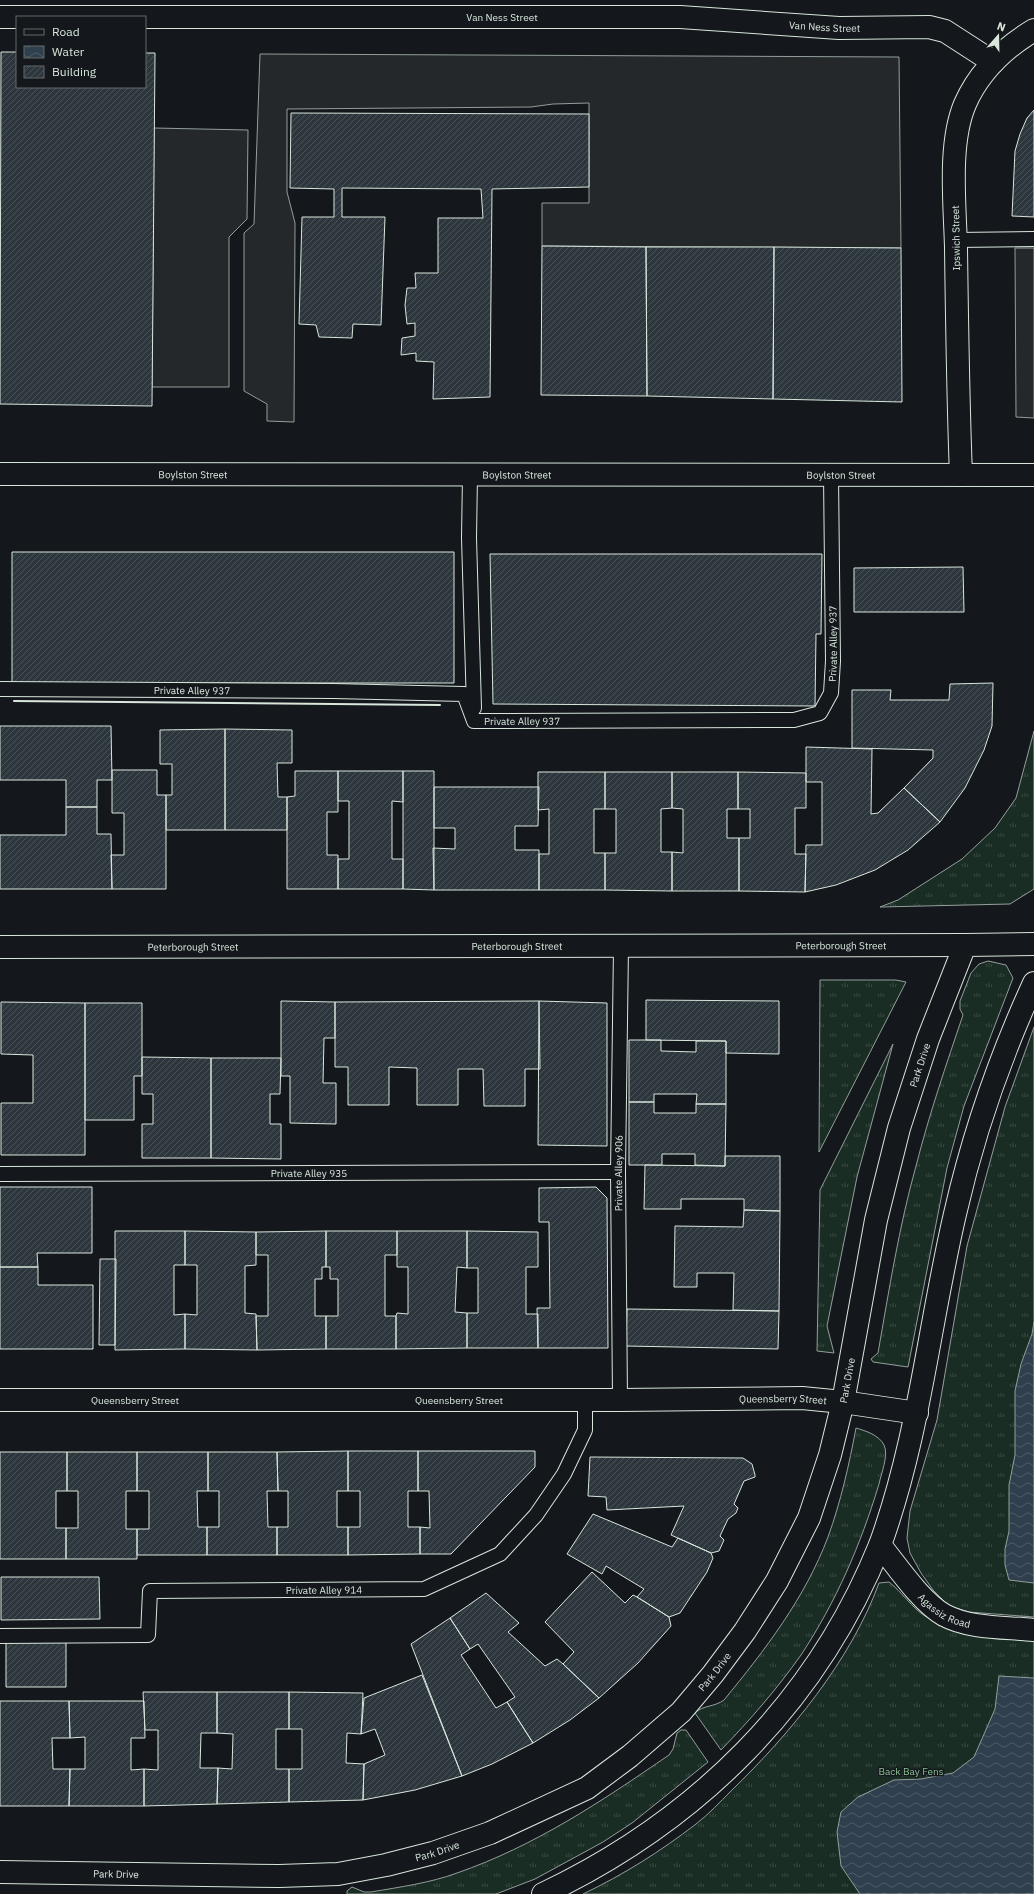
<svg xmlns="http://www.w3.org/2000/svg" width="1034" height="1894" viewBox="0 0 1034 1894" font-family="'IBM Plex Sans',sans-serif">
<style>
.grass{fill:url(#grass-tufts);stroke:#939e99}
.parking{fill:#24282b;stroke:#939e99}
.water{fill:url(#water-waves);stroke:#939e99}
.building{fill:url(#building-hatch);stroke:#d8e6dc}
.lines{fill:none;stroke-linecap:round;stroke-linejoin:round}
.service-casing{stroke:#d8e6dc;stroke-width:16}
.minor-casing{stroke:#d8e6dc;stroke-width:24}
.primary-casing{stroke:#d8e6dc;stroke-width:24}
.trunk-casing{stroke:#d8e6dc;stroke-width:24}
.service{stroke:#14181c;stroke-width:14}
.minor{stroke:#14181c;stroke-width:22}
.primary{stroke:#14181c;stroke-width:22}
.trunk{stroke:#14181c;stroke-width:22}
.wall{stroke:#d8e6dc;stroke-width:2}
.labels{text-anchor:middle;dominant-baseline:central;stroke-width:3;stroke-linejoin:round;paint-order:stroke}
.street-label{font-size:10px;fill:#d8e6dc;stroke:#14181c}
.park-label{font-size:10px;fill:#8ac095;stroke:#14181c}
</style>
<defs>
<pattern id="grass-tufts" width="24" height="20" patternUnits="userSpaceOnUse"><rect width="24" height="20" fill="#1a2d24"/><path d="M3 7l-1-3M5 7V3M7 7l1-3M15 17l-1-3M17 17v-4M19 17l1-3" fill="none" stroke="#3b4b43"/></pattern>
<pattern id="water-waves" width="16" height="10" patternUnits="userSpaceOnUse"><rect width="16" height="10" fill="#2f3f4d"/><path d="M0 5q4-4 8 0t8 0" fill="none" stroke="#4c5b66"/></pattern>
<pattern id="building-hatch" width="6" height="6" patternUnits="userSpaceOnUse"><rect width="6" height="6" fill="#2c363c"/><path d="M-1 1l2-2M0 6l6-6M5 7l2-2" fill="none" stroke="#4a5358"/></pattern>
</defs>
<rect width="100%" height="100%" fill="#14181c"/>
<path class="grass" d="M1034,731V889L1010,904L880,907L898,900L962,859L995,828L1016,798Z
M988,961L1006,965L1013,978L964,1106L947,1168L908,1367L873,1362L871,1359L878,1353C889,1290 899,1227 916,1166C929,1115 946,1065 963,1015L960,1009V1001L971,973L979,964Z
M820,980H896L906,982L819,1152Z
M1034,1027V1617L969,1612L949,1606L933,1590L921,1573L910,1553L907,1538L910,1511L937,1420L967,1246L1005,1107Z
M893,1044L857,1177L827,1326L834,1353L817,1351L820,1190Z
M856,1428C866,1431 879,1435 884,1445C889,1455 881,1474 879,1484C861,1544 836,1602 801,1655C777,1689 750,1720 721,1750L695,1713C703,1705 715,1707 724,1700C765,1650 805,1598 828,1537C841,1501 849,1465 856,1428Z
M889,1582C902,1592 912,1608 925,1616C949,1630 1005,1635 1034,1640V1894H583C623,1875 661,1851 696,1824C709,1814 720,1802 731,1791C790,1734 851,1660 879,1583Z
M681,1730H686L708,1762L632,1823L603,1842L535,1879L496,1894H347V1891L352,1887L364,1892H371C400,1887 430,1883 457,1873C535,1846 602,1801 669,1755L673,1749L677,1733Z"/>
<path class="parking" d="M260,54L899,57L901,248L542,246V203H589V103L553,104L531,107L287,109V192L295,223L294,422L267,421V404L244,391V233L254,224Z
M154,128L248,130L247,219L229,237V387H152Z
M1015,248H1034V418L1016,417Z"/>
<path class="water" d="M1034,1322V1583L1009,1580L1005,1565V1549L1009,1531V1485L1015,1455V1391L1021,1364L1032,1334Z
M999,1676L1034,1678V1894H860L841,1866L837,1832L841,1812L858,1797L894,1780L921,1779L953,1773L974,1757L995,1709Z"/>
<path class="building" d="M1,52H17V87H145V53H155L152,406L0,404Z
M1034,110V217L1012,216L1015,151L1020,134L1027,118Z
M291,113L589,114V187L492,189L490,397L433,399L434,362L416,361V353L401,355L402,338L415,336V323L407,324L405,305L407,288H416L415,273H438V218H483L481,189L342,188V217H385L381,325L353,324L352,338L319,337L316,325L299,324L302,217H334V189L290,188Z
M542,246L646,247L647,396L541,395Z
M646,247H774L773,399L647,396Z
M774,247L901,248L902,402L773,399Z
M12,552H454V683H12Z
M490,554H822L821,634H816L815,706L493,704Z
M963,567L964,612H854V568Z
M993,683L992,726L984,750L965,788L940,822L904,788L933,758V750L852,748V690H891L890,700H949L950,684Z
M0,726H111L112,780H97V807H66V780H0Z
M225,729V830H166V795H172V764H160V730Z
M225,729L292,730V763H277L278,797H287V830H225Z
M806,747L872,749L871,814L878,813L904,788L940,822L908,850L875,870L836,885L805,892L806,845H822V782H806Z
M112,770H157V795H166V889H112L111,855H124V813H112Z
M295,771H338V812H327V855H338V889H287V797L295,796Z
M338,771H403V802L392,801V859H403V889H338V859H349V801H338Z
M403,771H434V890L403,889Z
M538,772H605V809H594V853H605V890H539V854H549V809L538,810Z
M605,772H672V808L661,809V852H672V891L605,890V853H616V809H605Z
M672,772H738V809H727V838H739V891H672V852L683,853V809L672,808Z
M738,772L806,773V808H795V854H806L805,892L739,891V838H750V809H738Z
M434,787H539L538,826H515V850H539V890H434L433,848L455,849V828H434Z
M66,807H97V834H111L112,889H0V835H66Z
M646,1000L779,1001V1054L726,1053V1041L646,1040Z
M281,1001L335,1002V1038H324L323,1083H336V1124L290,1123V1076H281Z
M539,1001L607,1003V1146L538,1145Z
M539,1001L540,1069H525V1106H484L483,1069H458V1105H417V1068L389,1067V1105H348V1067H335V1002Z
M1,1002L85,1003V1155H1V1103H33V1055L1,1054Z
M85,1003H142V1076H134V1120H85Z
M629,1040H661V1051L696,1052V1041H726V1104H696L697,1094H654V1102H629Z
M142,1057L211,1058V1158H142V1124H153V1094H142Z
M211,1058H281L280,1094H270V1124H281V1159L211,1158Z
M629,1102H654V1113H696V1104H726L725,1166L695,1165V1154H662V1165H629Z
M725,1156H780V1211L744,1210V1199H681V1209H644L645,1165L725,1166Z
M0,1187H92V1253H37L38,1267H0Z
M596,1187L607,1198L608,1348H538L537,1308H550L549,1222H539V1188Z
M744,1210L780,1211L779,1311L733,1310L734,1273H697V1287H674L675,1226L743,1227Z
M115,1231H185V1265H174V1315L185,1314V1349L115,1350Z
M185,1231L256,1232V1265L245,1266V1313L256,1314L257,1350L185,1349V1314L197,1315V1265H185Z
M326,1231V1267H322V1279H315V1316H326V1349L257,1350L256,1316H268V1255H256V1232Z
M326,1231H397V1255H385V1316H396V1349H326V1316H338V1279H330V1267H326Z
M397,1231H467V1268L457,1267L455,1312L467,1313V1348L396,1349V1316L397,1313L408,1314V1267H397Z
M467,1231L538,1232V1267H526V1314H538V1348H467V1313H478V1268H467Z
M100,1259H116L115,1345H99Z
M0,1267H38V1285H93V1349H0Z
M627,1309L779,1311L778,1349L626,1346Z
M348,1451H418V1491H408V1527H420V1554L348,1555V1527H360V1491H348Z
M348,1451V1491H337V1527H348V1555H277V1527H288V1491H278L277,1452Z
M418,1451H535V1467L451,1554H420V1527L430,1528L429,1491H418Z
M0,1452H67V1491H56V1528H66V1559H0Z
M67,1452H137V1491H126V1529H137V1559H66V1528H78V1491H67Z
M137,1452H208V1491H197L198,1527H207V1555H137V1529H149V1491H137Z
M208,1452H277L278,1491H267L268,1527H277V1555H207V1527H219V1491H208Z
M590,1457L743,1458L752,1464L755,1475V1477L744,1481L734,1504L738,1508L736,1513L728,1519L720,1536L724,1540L719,1551L711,1553L671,1535L684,1506L607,1510L606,1497L588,1496Z
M593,1514L672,1547L678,1538L711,1553L713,1558L707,1572L680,1613L669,1617L637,1597L644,1589L606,1566L602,1574L567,1554Z
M592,1572L625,1603L633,1595L637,1597L669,1617L671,1626L638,1663L599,1698L563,1664L574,1652L545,1622Z
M1,1577H99L100,1619L1,1620Z
M486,1593L519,1623L508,1632L545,1666L557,1659L563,1664L599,1698L570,1720L533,1743L507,1702L515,1697L478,1644L470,1649L450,1618Z
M450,1618L470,1649L461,1655L496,1708L507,1702L533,1743L492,1764L462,1776L411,1644Z
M6,1642H66V1687H6Z
M422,1675L462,1776L415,1790L363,1800L364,1764L385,1755L375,1729L361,1734L364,1698Z
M143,1692H217V1733H201L200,1768H218L217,1804L144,1806V1769L158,1770V1730H145Z
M217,1692H289V1729H276V1769H289V1802L217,1804L218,1768L232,1769L233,1734L217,1733Z
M289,1692L363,1693L361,1734L347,1733L346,1763L364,1764L363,1800L289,1802V1769H302V1729H289Z
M0,1701H69L70,1738H52L53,1769H70L69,1806H0Z
M69,1701H144L145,1738H131V1770L144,1769V1806H69L70,1769H85V1737L70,1738Z"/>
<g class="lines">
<defs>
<g id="service">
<path d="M956,240L1034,239"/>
<path d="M470,475L469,538L474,708"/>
<path id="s1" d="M0,689L333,691L464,694L474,721L794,720L820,713L831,693L833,661L831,475"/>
<path id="s2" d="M0,1174L618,1172"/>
<path id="s3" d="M620,1400L618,1172L621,946"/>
<path id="s4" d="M0,1636L148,1635L150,1591L424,1589L500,1554L536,1515L564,1474L585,1430V1400"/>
</g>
<g id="minor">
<path id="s5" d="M0,17H680L839,28L929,27L945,31L993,62"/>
<path d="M961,475C958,400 957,324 956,248C955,205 948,144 965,104C979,72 1004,48 1034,30"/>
<path id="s6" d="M0,947L965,945"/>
<path id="s7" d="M0,1400H620L802,1398L843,1402L917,1413"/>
</g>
<g id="primary">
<path id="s8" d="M0,1872L279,1876L338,1874L386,1865L433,1853L490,1833L587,1788L630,1756L681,1712L713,1674L745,1631L777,1581L809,1518L830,1455L843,1402L876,1220L899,1128L928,1039L965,945L1034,944"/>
<path d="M543,1894C697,1821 816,1703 880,1545"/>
</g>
<g id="trunk">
<path id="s9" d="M0,474L1034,475"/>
<path id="s10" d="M1034,983C1000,1057 973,1135 955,1214C929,1325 919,1438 880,1545C897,1566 921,1602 944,1615C970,1629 1005,1627 1034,1630"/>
</g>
</defs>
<use href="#service" class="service-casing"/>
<use href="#minor" class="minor-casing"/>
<use href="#primary" class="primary-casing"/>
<use href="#trunk" class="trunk-casing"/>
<use href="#service" class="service"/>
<use href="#minor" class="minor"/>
<use href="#primary" class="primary"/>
<use href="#trunk" class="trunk"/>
<path class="wall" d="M14,701L440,705"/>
</g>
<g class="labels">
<g class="street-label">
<text stroke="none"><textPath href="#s5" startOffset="502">Van Ness Street</textPath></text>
<text stroke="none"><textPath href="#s5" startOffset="825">Van Ness Street</textPath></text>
<text transform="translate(956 238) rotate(-91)">Ipswich Street</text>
<text stroke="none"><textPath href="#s9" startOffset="193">Boylston Street</textPath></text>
<text stroke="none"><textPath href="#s9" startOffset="517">Boylston Street</textPath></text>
<text stroke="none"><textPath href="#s9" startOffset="841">Boylston Street</textPath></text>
<text stroke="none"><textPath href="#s1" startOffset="912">Private Alley 937</textPath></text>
<text stroke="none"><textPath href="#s1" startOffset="192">Private Alley 937</textPath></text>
<text stroke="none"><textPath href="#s1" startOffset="541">Private Alley 937</textPath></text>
<text stroke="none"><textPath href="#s6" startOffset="517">Peterborough Street</textPath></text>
<text stroke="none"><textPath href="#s6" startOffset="841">Peterborough Street</textPath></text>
<text stroke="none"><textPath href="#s6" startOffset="193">Peterborough Street</textPath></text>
<text stroke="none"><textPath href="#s8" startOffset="1424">Park Drive</textPath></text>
<text stroke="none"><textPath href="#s2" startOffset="309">Private Alley 935</textPath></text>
<text stroke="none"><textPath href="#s3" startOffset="227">Private Alley 906</textPath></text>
<text stroke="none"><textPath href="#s8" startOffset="1100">Park Drive</textPath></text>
<text stroke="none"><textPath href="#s7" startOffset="135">Queensberry Street</textPath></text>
<text stroke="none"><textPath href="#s7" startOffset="459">Queensberry Street</textPath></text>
<text stroke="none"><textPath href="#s7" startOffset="783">Queensberry Street</textPath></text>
<text stroke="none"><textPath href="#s4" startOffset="366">Private Alley 914</textPath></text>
<text stroke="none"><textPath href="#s10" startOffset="678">Agassiz Road</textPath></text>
<text stroke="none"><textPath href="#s8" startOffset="776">Park Drive</textPath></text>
<text stroke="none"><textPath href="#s8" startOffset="440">Park Drive</textPath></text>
<text stroke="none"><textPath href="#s8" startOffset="116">Park Drive</textPath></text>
</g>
<g class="park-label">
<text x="911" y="1771">Back Bay Fens</text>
</g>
</g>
<rect x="16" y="16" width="130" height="72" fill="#14181c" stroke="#626a69"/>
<rect x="24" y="29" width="20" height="6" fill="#14181c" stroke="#626a69"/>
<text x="52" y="36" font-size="12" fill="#d8e6dc">Road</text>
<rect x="24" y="46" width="20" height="12" fill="url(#water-waves)" stroke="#626a69"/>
<text x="52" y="56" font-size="12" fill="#d8e6dc">Water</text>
<rect x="24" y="66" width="20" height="12" fill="url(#building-hatch)" stroke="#626a69"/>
<text x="52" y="76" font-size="12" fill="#d8e6dc">Building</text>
<g transform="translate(998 36) rotate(20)" stroke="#14181c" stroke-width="3" paint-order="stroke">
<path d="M0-3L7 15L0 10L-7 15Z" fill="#d8e6dc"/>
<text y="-6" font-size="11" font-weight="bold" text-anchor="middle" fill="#d8e6dc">N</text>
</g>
</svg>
